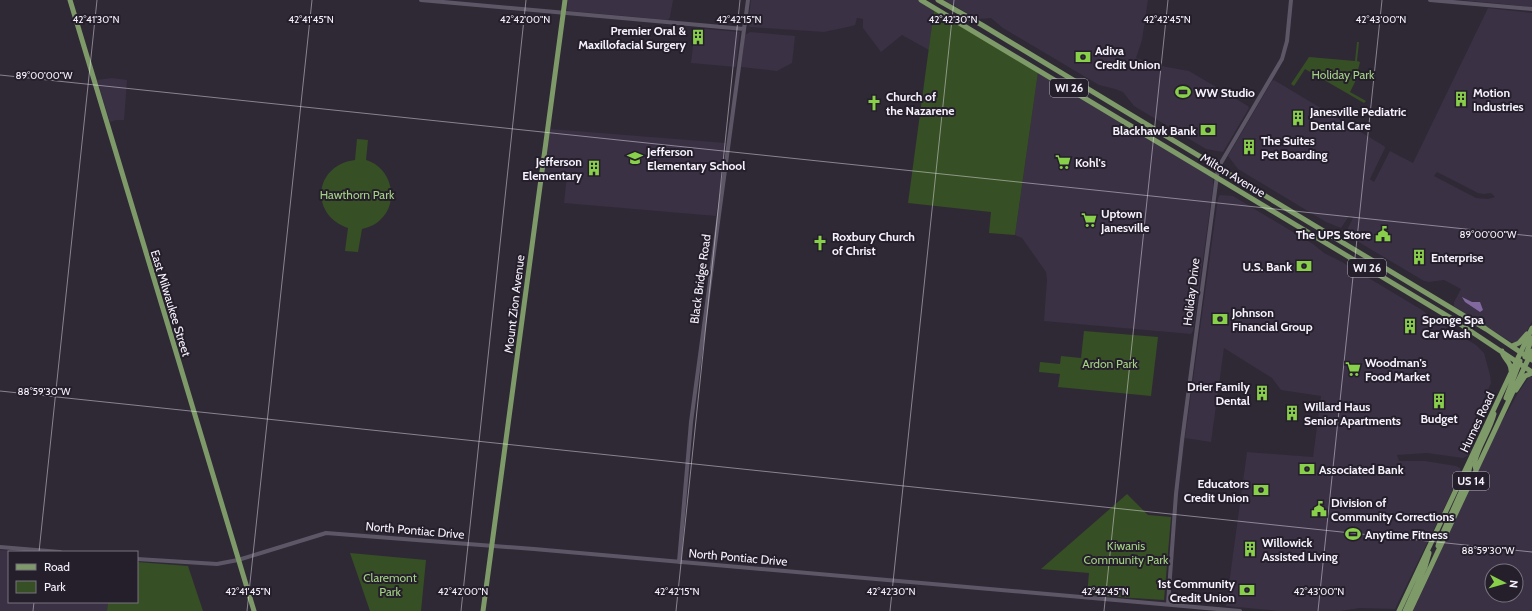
<svg xmlns="http://www.w3.org/2000/svg" width="1532" height="611" viewBox="0 0 1532 611" font-family="Cabin,sans-serif">
<style>
.built{fill:#3a3145;fill-rule:evenodd}
.green{fill:#374f24}
.water{fill:#81689e}
.lines{fill:none;stroke-linecap:round;stroke-linejoin:round}
.minor{stroke:#5d5666;stroke-width:4}
.major{stroke:#7d9a68;stroke-width:5}
.ticks{fill:none;stroke:#f6f2fc;stroke-width:1;stroke-opacity:0.45}
.labels{text-anchor:middle;dominant-baseline:central;stroke-width:4;stroke-linejoin:round;paint-order:stroke}
.shield{fill:#251f2c;stroke:#b7b3be;stroke-width:1}
.shield-label{font-size:11px;font-weight:bold;fill:#f6f2fc}
.poi-label{font-size:12px;font-weight:bold;fill:#f6f2fc;stroke:#251f2c;text-anchor:start}
.park-label{font-size:12px;fill:#a4d283;stroke:#251f2c}
.street-label{font-size:12px;fill:#f6f2fc;stroke:#251f2c}
.ticks-label{font-size:10px;text-anchor:middle;fill:#f6f2fc;stroke:#251f2c;stroke-width:4;stroke-linejoin:round;paint-order:stroke}
</style>
<rect width="100%" height="100%" fill="#2f2936"/>
<path class="built" d="M568,0H673L670,17L668,20L570,11L567,10Z
M751,0H918L934,10L929,50L902,35L881,52L863,28V19L857,18L855,25L852,26L824,32L750,27L748,24Z
M944,0H1148L1142,40L1136,58L1156,65L1189,71L1248,106L1249,108L1223,152L1206,149L1134,106L1123,92L1115,89L1099,85L1003,28L991,18L978,19Z
M1461,0H1532V7L1503,4Z
M1488,8L1532,13V321L1526,333L1520,340L1515,343L1511,342L1454,306V302L1461,289L1444,280L1429,282L1424,281L1357,241L1348,232V228L1353,218L1349,216L1341,228L1326,222L1238,169L1228,156L1272,81L1274,80L1384,146L1385,148L1370,179L1374,182L1390,151L1413,163ZM1437,172L1478,193L1484,194L1491,193L1495,197L1488,199L1476,198L1434,176Z
M695,28L740,32L736,67L691,63Z
M750,32L795,36L792,63L777,71L741,67L745,35Z
M1038,72L1213,177V187L1193,331L1191,334L1044,321L1047,280L1046,272L1022,238L1015,235Z
M112,78L127,80L124,120H116L110,122L97,80Z
M550,129L726,143L716,216L564,203L567,176L544,174Z
M1220,195L1233,196L1313,244L1324,253L1342,262L1422,310L1433,319L1476,345L1484,353L1490,375L1491,383L1475,419L1483,423L1469,455L1463,458L1427,453L1397,455L1399,461H1425L1456,466L1460,468L1461,473L1395,609L1360,608L1340,611H1280L1226,606L1247,452L1313,457L1321,396L1281,390L1272,378L1224,348L1211,442L1185,438L1218,198Z
M1529,377H1532V611H1413L1497,430L1518,393ZM1492,571H1516V595H1492Z
M0,550L29,552H9V602H108L107,611H0Z"/>
<path class="green" d="M934,10L1038,72L1015,235L989,233L991,212L908,203Z
M1357,42H1359L1357,61L1360,62L1355,82L1350,92L1366,101L1364,103L1305,69L1294,86L1291,84L1309,57L1355,61Z
M357,139L368,140L366,160C391,167 400,201 381,219C376,225 369,227 362,229L358,252L345,251L348,228C309,215 314,165 355,160Z
M1084,331L1158,337L1151,396L1058,387L1060,374L1039,372L1040,362L1060,364L1061,356L1081,358Z
M1127,494L1148,515L1171,517L1164,600L1087,595L1089,573L1041,569Z
M350,553L426,560L421,611H370Z
M137,562L188,566L203,611H107L108,602H137Z"/>
<path class="water" d="M1462,297L1472,302H1480L1483,310L1480,312L1465,302Z"/>
<g class="lines">
<path class="minor" d="M421,0L744,29
M1430,0L1532,9
M0,547L60,552
M137,559L217,564L238,560L326,533L534,549L1240,611
M679,562L691,422L748,0
M1168,604L1176,494L1182,441L1218,168L1282,59L1287,41L1291,0"/>
<path class="major" d="M70,0L254,611
M921,0L1454,320L1532,372
M938,0L982,25L1486,329L1532,360
M1512,346L1519,343L1527,334
M1502,351C1503,359 1511,361 1511,370
M1525,357L1532,338
M1516,390L1525,376L1532,373
M1506,398L1520,361
M1476,470C1475,466 1474,464 1475,461C1479,445 1490,430 1494,414
M1438,546C1443,527 1472,476 1470,462
M483,611L565,0
M1399,611L1532,328
M1405,611L1425,567L1429,553
M1410,611L1532,351"/>
</g>
<path class="ticks" d="M0,75L1532,236M0,391L1532,552M39,552L97,0M33,611L34,602M247,611L312,0M461,611L526,0M676,611L740,0M890,611L954,0M1104,611L1168,0M1318,611L1382,0"/>
<defs>
<symbol id="building-bare" viewBox="-9 -9 18 18"><path d="M-4-6H4V6H1V3H-1V6H-4ZM-2.5-4.3h1.7v1.8h-1.7ZM.8-4.3h1.7v1.8H.8ZM-2.5-1h1.7V.8h-1.7ZM.8-1h1.7V.8H.8Z" fill="#88cf4a" stroke="#251f2c" stroke-width="2.5" paint-order="stroke"/></symbol>
<symbol id="bank-bare" viewBox="-9 -9 18 18"><path d="M-6-4H6V4H-6ZM0-2.3a2.3 2.3 0 1 0 0 4.6a2.3 2.3 0 1 0 0-4.6Z" fill="#88cf4a" stroke="#251f2c" stroke-width="2.5" paint-order="stroke"/></symbol>
<symbol id="stadium-bare" viewBox="-9 -9 18 18"><path d="M0-5a6.5 5 0 1 0 0 10a6.5 5 0 1 0 0-10ZM-3.5-1.8h7v3.6h-7Z" fill="#88cf4a" stroke="#251f2c" stroke-width="2.5" paint-order="stroke"/></symbol>
<symbol id="church-bare" viewBox="-9 -9 18 18"><path d="M-1.2-6h2.4v3.5h3.3v2.4h-3.3V6h-2.4V-.1h-3.3v-2.4h3.3Z" fill="#88cf4a" stroke="#251f2c" stroke-width="2.5" paint-order="stroke"/></symbol>
<symbol id="school-bare" viewBox="-9 -9 18 18"><path d="M0-5L7-2L0 1L-7-2ZM-4 1L0 2.5L4 1V4Q0 6-4 4Z" fill="#88cf4a" stroke="#251f2c" stroke-width="2.5" paint-order="stroke"/></symbol>
<symbol id="supermarket-bare" viewBox="-9 -9 18 18"><path d="M-6-5.5h2.5l.6 2H6L4.5 2H-2.5L-4.4-4H-6ZM-1.5 3.2a1.3 1.3 0 1 0 .1 0ZM3 3.2a1.3 1.3 0 1 0 .1 0Z" fill="#88cf4a" stroke="#251f2c" stroke-width="2.5" paint-order="stroke"/></symbol>
<symbol id="civic-bare" viewBox="-9 -9 18 18"><path d="M-.6-6.5H3V-4.5H.6V-3L4-1V1h2V6H-6V1h2V-1L-.6-3ZM-1.2 2.5V6h2.4V2.5Z" fill="#88cf4a" stroke="#251f2c" stroke-width="2.5" paint-order="stroke"/></symbol>
</defs>
<g fill-rule="evenodd">
<use href="#building-bare" x="687" y="26" width="22" height="22"/>
<use href="#bank-bare" x="1072" y="46" width="22" height="22"/>
<use href="#stadium-bare" x="1172" y="81" width="22" height="22"/>
<use href="#building-bare" x="1450" y="88" width="22" height="22"/>
<use href="#church-bare" x="863" y="92" width="22" height="22"/>
<use href="#building-bare" x="1287" y="107" width="22" height="22"/>
<use href="#bank-bare" x="1197" y="119" width="22" height="22"/>
<use href="#building-bare" x="1238" y="136" width="22" height="22"/>
<use href="#school-bare" x="624" y="147" width="22" height="22"/>
<use href="#supermarket-bare" x="1052" y="151" width="22" height="22"/>
<use href="#building-bare" x="583" y="157" width="22" height="22"/>
<use href="#supermarket-bare" x="1078" y="209" width="22" height="22"/>
<use href="#civic-bare" x="1372" y="223" width="22" height="22"/>
<use href="#church-bare" x="809" y="232" width="22" height="22"/>
<use href="#building-bare" x="1408" y="246" width="22" height="22"/>
<use href="#bank-bare" x="1293" y="255" width="22" height="22"/>
<use href="#bank-bare" x="1209" y="308" width="22" height="22"/>
<use href="#building-bare" x="1399" y="315" width="22" height="22"/>
<use href="#supermarket-bare" x="1342" y="358" width="22" height="22"/>
<use href="#building-bare" x="1251" y="382" width="22" height="22"/>
<use href="#building-bare" x="1428" y="390" width="22" height="22"/>
<use href="#building-bare" x="1281" y="402" width="22" height="22"/>
<use href="#bank-bare" x="1296" y="458" width="22" height="22"/>
<use href="#bank-bare" x="1250" y="479" width="22" height="22"/>
<use href="#civic-bare" x="1308" y="498" width="22" height="22"/>
<use href="#stadium-bare" x="1342" y="523" width="22" height="22"/>
<use href="#building-bare" x="1239" y="538" width="22" height="22"/>
<use href="#bank-bare" x="1236" y="579" width="22" height="22"/>
</g>
<g class="labels">
<g class="shield">
<rect x="1050" y="79" width="38" height="18" rx="3"/>
<rect x="1348" y="259" width="38" height="18" rx="3"/>
<rect x="1453" y="472" width="36" height="18" rx="3"/>
</g>
<g class="shield-label">
<text x="1069" y="88">WI 26</text>
<text x="1367" y="268">WI 26</text>
<text x="1471" y="481">US 14</text>
</g>
<g class="poi-label">
<text x="686" y="30" text-anchor="end">Premier Oral &amp;<tspan x="686" dy="14">Maxillofacial Surgery</tspan></text>
<text x="1095" y="50">Adiva<tspan x="1095" dy="14">Credit Union</tspan></text>
<text x="1195" y="92">WW Studio</text>
<text x="1473" y="92">Motion<tspan x="1473" dy="14">Industries</tspan></text>
<text x="886" y="96">Church of<tspan x="886" dy="14">the Nazarene</tspan></text>
<text x="1310" y="111">Janesville Pediatric<tspan x="1310" dy="14">Dental Care</tspan></text>
<text x="1196" y="130" text-anchor="end">Blackhawk Bank</text>
<text x="1261" y="140">The Suites<tspan x="1261" dy="14">Pet Boarding</tspan></text>
<text x="647" y="151">Jefferson<tspan x="647" dy="14">Elementary School</tspan></text>
<text x="582" y="161" text-anchor="end">Jefferson<tspan x="582" dy="14">Elementary</tspan></text>
<text x="1075" y="162">Kohl's</text>
<text x="1101" y="213">Uptown<tspan x="1101" dy="14">Janesville</tspan></text>
<text x="1371" y="234" text-anchor="end">The UPS Store</text>
<text x="832" y="236">Roxbury Church<tspan x="832" dy="14">of Christ</tspan></text>
<text x="1431" y="257">Enterprise</text>
<text x="1292" y="266" text-anchor="end">U.S. Bank</text>
<text x="1232" y="312">Johnson<tspan x="1232" dy="14">Financial Group</tspan></text>
<text x="1422" y="319">Sponge Spa<tspan x="1422" dy="14">Car Wash</tspan></text>
<text x="1365" y="362">Woodman's<tspan x="1365" dy="14">Food Market</tspan></text>
<text x="1250" y="386" text-anchor="end">Drier Family<tspan x="1250" dy="14">Dental</tspan></text>
<text x="1304" y="406">Willard Haus<tspan x="1304" dy="14">Senior Apartments</tspan></text>
<text x="1439" y="418" text-anchor="middle">Budget</text>
<text x="1319" y="469">Associated Bank</text>
<text x="1249" y="483" text-anchor="end">Educators<tspan x="1249" dy="14">Credit Union</tspan></text>
<text x="1331" y="502">Division of<tspan x="1331" dy="14">Community Corrections</tspan></text>
<text x="1365" y="534">Anytime Fitness</text>
<text x="1262" y="542">Willowick<tspan x="1262" dy="14">Assisted Living</tspan></text>
<text x="1235" y="583" text-anchor="end">1st Community<tspan x="1235" dy="14">Credit Union</tspan></text>
</g>
<g class="park-label">
<text x="1343" y="74">Holiday Park</text>
<text x="357" y="194">Hawthorn Park</text>
<text x="1110" y="363">Ardon Park</text>
<text x="1126" y="545">Kiwanis<tspan x="1126" dy="14">Community Park</tspan></text>
<text x="390" y="577">Claremont<tspan x="390" dy="14">Park</tspan></text>
</g>
<g class="street-label">
<text transform="translate(1233 175) rotate(31)">Milton Avenue</text>
<text transform="translate(700 279) rotate(-82)">Black Bridge Road</text>
<text transform="translate(1191 292) rotate(-83)">Holiday Drive</text>
<text transform="translate(171 303) rotate(73)">East Milwaukee Street</text>
<text transform="translate(514 304) rotate(-83)">Mount Zion Avenue</text>
<text transform="translate(1477 422) rotate(-65)">Humes Road</text>
<text transform="translate(415 530) rotate(5)">North Pontiac Drive</text>
<text transform="translate(738 557) rotate(5)">North Pontiac Drive</text>
</g>
</g>
<g class="ticks-label">
<text x="96" y="23">42°41'30"N</text>
<text x="311" y="23">42°41'45"N</text>
<text x="525" y="23">42°42'00"N</text>
<text x="739" y="23">42°42'15"N</text>
<text x="953" y="23">42°42'30"N</text>
<text x="1167" y="23">42°42'45"N</text>
<text x="1381" y="23">42°43'00"N</text>
<text x="44" y="79">89°00'00"W</text>
<text x="1488" y="238">89°00'00"W</text>
<text x="44" y="395">88°59'30"W</text>
<text x="1488" y="554">88°59'30"W</text>
<text x="248" y="595">42°41'45"N</text>
<text x="463" y="595">42°42'00"N</text>
<text x="677" y="595">42°42'15"N</text>
<text x="891" y="595">42°42'30"N</text>
<text x="1105" y="595">42°42'45"N</text>
<text x="1319" y="595">42°43'00"N</text>
</g>
<rect x="8" y="551" width="130" height="52" fill="#251f2c" stroke="#79737f"/>
<rect x="16" y="564" width="20" height="6" fill="#7d9a68" stroke="#79737f"/>
<text x="44" y="571" font-size="12" fill="#f6f2fc">Road</text>
<rect x="16" y="581" width="20" height="12" fill="#374f24" stroke="#79737f"/>
<text x="44" y="591" font-size="12" fill="#f6f2fc">Park</text>
<g transform="translate(1504 583) rotate(96)"><circle r="19" fill="#251f2c" stroke="#79737f"/>
<path d="M0-3L7 15L0 10L-7 15Z" fill="#88cf4a"/>
<text y="-6" font-size="11" font-weight="bold" text-anchor="middle" fill="#f6f2fc">N</text>
</g>
</svg>
